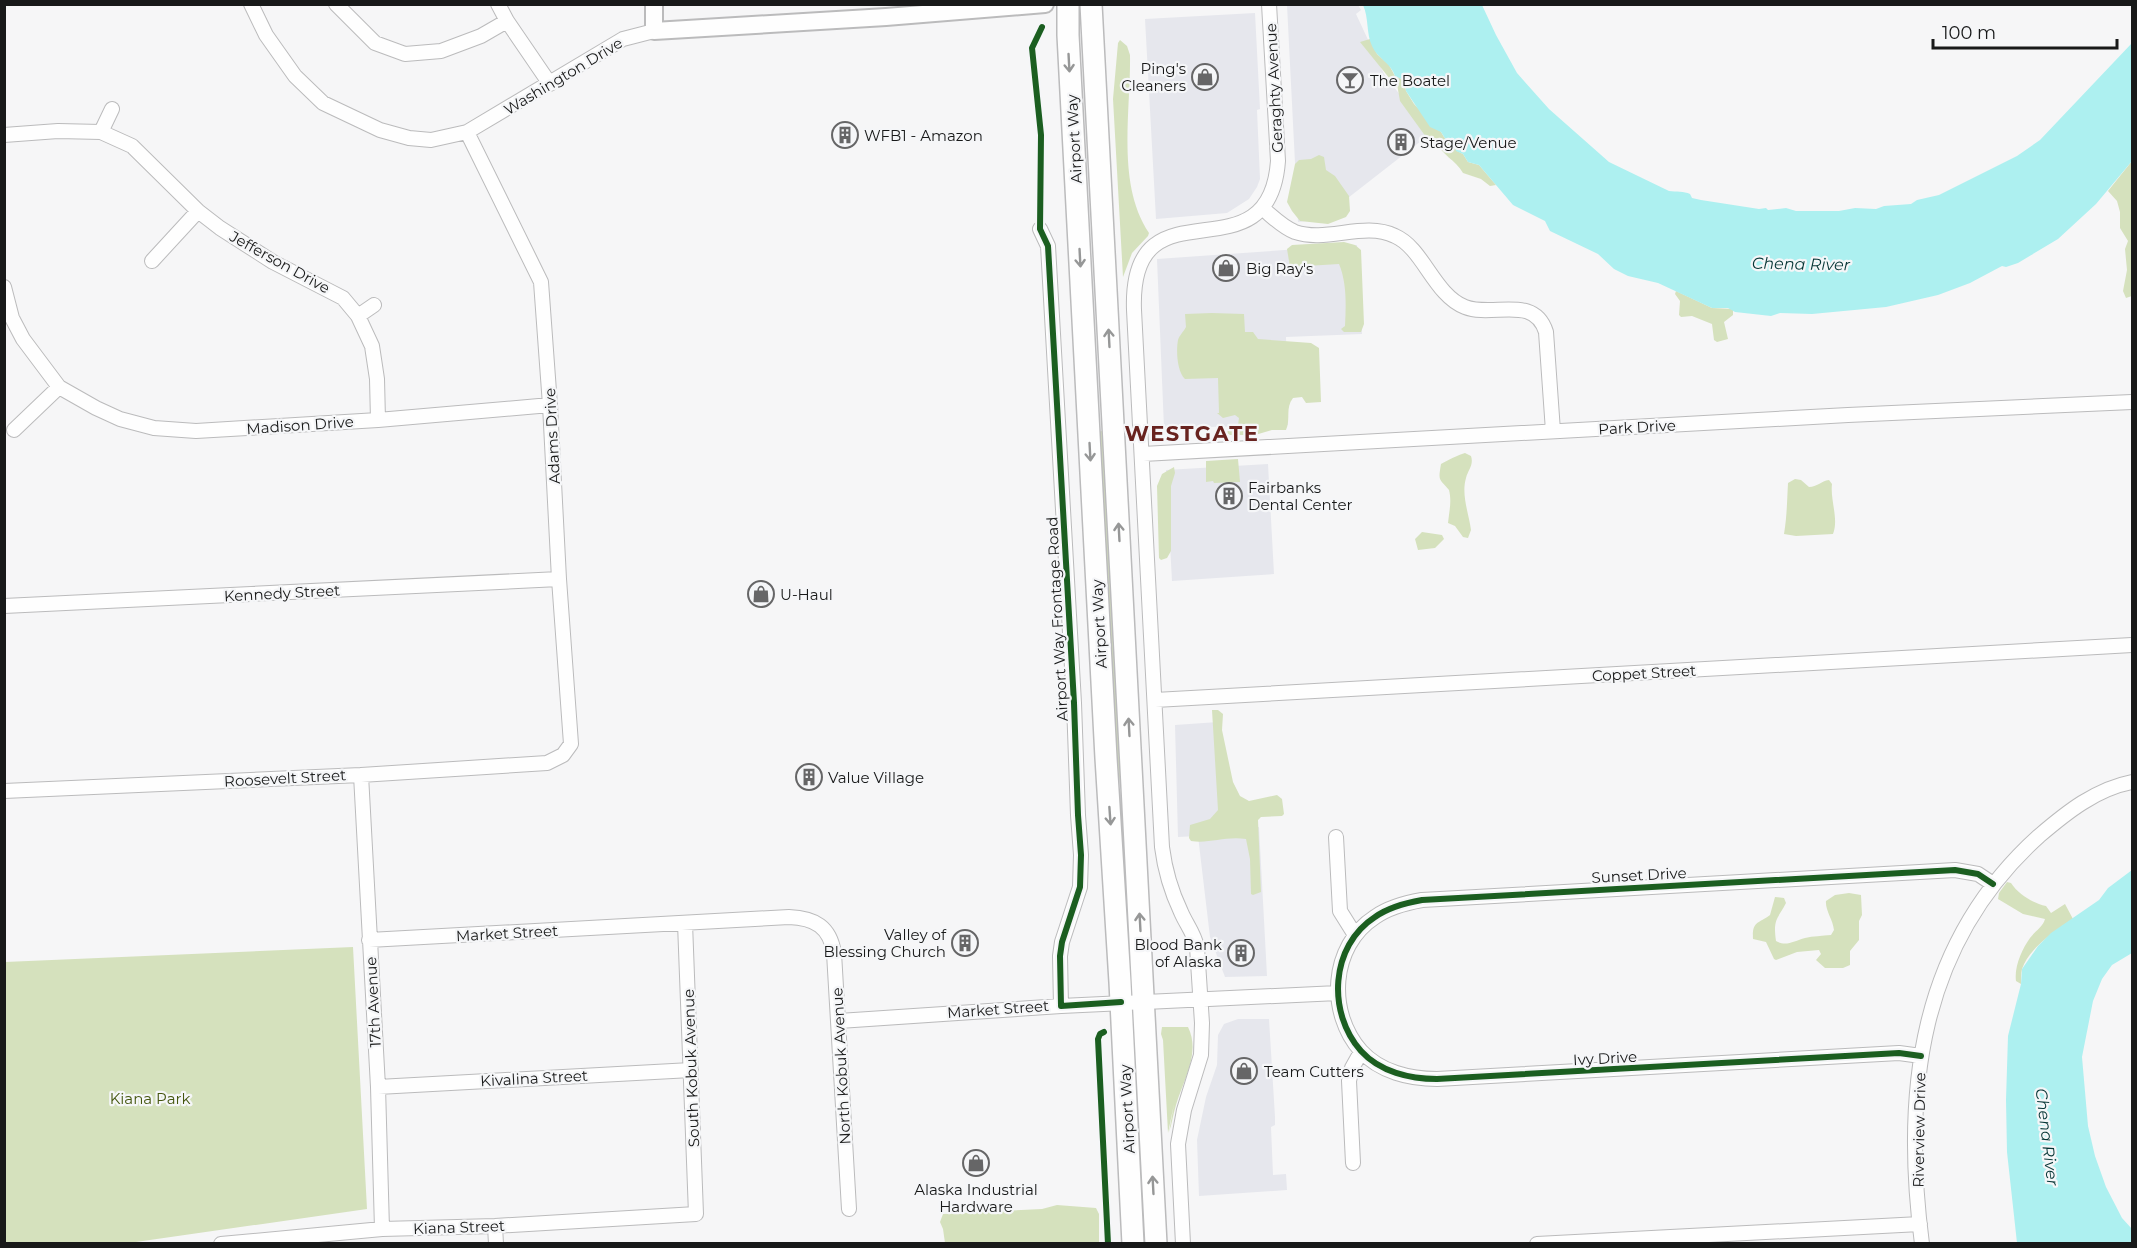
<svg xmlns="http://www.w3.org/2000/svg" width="2137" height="1248" viewBox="0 0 2137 1248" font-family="Montserrat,sans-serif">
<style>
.built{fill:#e6e7ed}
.green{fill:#d5e1bd}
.water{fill:#adf0f0}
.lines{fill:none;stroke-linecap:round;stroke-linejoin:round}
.minor-casing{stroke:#bbbbbc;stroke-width:16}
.tertiary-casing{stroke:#bbbbbc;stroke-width:20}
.primary-casing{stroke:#bbbbbc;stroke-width:24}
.minor{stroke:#fefefe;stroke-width:14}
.tertiary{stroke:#fefefe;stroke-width:16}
.primary{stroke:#fefefe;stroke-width:21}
.cycleway-casing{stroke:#f5f6f8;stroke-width:10}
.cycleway{stroke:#1b5e20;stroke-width:6}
.oneway{stroke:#969797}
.labels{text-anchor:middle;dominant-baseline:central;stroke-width:4.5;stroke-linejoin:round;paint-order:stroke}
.poi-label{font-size:15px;fill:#181919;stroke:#f5f6f8;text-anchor:start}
.street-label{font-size:15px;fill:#181919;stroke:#f5f6f8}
.park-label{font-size:15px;fill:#44560e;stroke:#f5f6f8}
.water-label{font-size:16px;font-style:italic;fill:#053535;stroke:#f5f6f8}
.district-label{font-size:21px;font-weight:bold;letter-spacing:1.5px;fill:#68231f;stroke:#f5f6f8}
</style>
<rect width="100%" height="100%" fill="#f6f6f7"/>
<path class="built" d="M1287,5H1358L1361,10L1356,14L1384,74L1430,134L1321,219L1298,222Z
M1255,13L1260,109L1257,110L1260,179L1257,187L1249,199L1227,213L1156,219L1145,19Z
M1357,245L1362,334L1286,337L1288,425L1164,428L1157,259Z
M1268,464L1274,574L1172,581L1166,470Z
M1218,722L1225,828L1259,827L1267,976L1225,977L1210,937L1198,836L1178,837L1175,725Z
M1238,1019H1269L1275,1117V1125L1271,1127L1273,1175L1286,1174L1287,1190L1199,1196L1197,1140L1206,1097L1217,1065L1218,1035L1224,1024Z"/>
<path class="green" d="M1370,39L1377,54L1389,65L1395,76L1404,80L1406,91L1414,104L1441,132L1444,137L1455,146L1457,151L1463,154L1468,162L1479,165L1496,185L1490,186L1481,179L1463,173C1456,160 1441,155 1436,141L1426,137L1400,101L1397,84L1390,79L1360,42Z
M1120,40L1127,46L1130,55C1131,111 1116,184 1149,233L1148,236L1132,253L1123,277L1113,99L1118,43Z
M1319,155L1324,157L1326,170L1335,176L1349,196L1350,211L1346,217L1328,224L1300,221L1292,211L1287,202L1295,164L1299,160L1311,159Z
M2132,161V296L2126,298L2123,291L2127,270L2125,249L2128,241L2120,228V212L2117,201L2108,191Z
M1344,242L1355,245L1361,250L1364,324L1361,332H1344L1341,329L1345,326C1346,306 1347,283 1339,264L1290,267L1287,249L1292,245Z
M1676,291L1712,308L1733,309V315L1724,322L1728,339L1717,342L1714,340L1712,324L1692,316L1681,317L1679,315L1680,301L1675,294Z
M1212,313L1244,314L1245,332H1253L1258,339L1311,343L1319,348L1321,402L1306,403L1302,397L1293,398C1285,408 1291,419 1286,430H1272L1255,435H1230L1227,433L1229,427L1238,425L1239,418L1235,415L1223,418L1217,413H1219L1218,378L1185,379C1177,371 1176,351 1178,340C1179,336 1184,331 1186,327L1185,314Z
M1102,431L1107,468L1124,781L1120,782L1115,751L1097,432Z
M1465,453L1471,456C1474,465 1468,470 1466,478C1461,495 1469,514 1471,530L1468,538L1463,537L1455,526L1448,523C1449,512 1452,502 1449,490C1439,478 1438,482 1441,464C1446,461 1460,454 1465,453Z
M1238,459L1240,482L1214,483L1213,481L1206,482V461Z
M1174,467L1175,473L1171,486V551L1167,558L1161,560L1159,558L1157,486L1162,474Z
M1795,479L1801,480L1809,487C1817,487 1821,481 1829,480L1832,484C1830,500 1839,519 1833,534L1796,536L1784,534C1787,516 1787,501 1788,483Z
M1422,532L1442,535L1444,539L1435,548L1418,550L1415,539Z
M1212,710H1218L1223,714L1222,730L1233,782L1240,796L1249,801L1277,795L1282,799L1284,814L1282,816L1261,817L1258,820L1261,892L1253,895L1251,894L1250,859L1246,839C1225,836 1209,844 1191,841L1189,838L1190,825L1210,819L1218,810Z
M2007,882L2011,883C2019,895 2033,903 2046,906L2051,913L2065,904L2073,919C2056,930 2029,948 2022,969C2021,973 2021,979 2021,984L2016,981C2014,967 2022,949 2030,938C2035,931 2043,927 2045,919L2023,914L1998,899L1999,893Z
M1849,893L1861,895L1862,915L1859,921V940L1850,951V965L1843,968H1825L1816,960L1821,954L1819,950L1797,952L1776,960L1774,959L1766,942L1753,939C1752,921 1758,924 1770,915L1775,897L1784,898L1786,903C1777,920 1773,919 1776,941C1786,947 1794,941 1805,938C1813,936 1822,936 1831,935L1834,930C1833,920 1825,910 1826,901L1835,895Z
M353,947L367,1209L129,1243H5V962Z
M1162,1027H1188C1201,1053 1183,1080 1176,1105C1173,1114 1172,1124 1169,1132L1174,1104L1168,1133L1163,1040L1161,1034Z
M1057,1205L1096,1208L1099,1214V1243H945L943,1229L940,1222L943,1214L1042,1209Z"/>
<path class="water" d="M1363,5H1482L1496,35L1517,73L1549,109L1609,162L1669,191C1676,192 1684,191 1690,194L1692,198L1701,200L1759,209L1766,208L1768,210L1786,208L1796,211H1839L1855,208L1876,209L1884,206L1911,204L1917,200L1939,195L2017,156L2040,140L2132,43V161L2096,204L2058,239L2018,263L2006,267L2002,266L1970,283L1938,295L1886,307L1812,314L1780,313L1771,316L1735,312L1728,308H1712L1658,283L1628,276L1614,269L1598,254L1550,231L1545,221L1513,205L1479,165L1468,162L1463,154L1456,151L1455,146L1448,143L1441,132L1430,127L1406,91L1404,80L1395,76C1391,63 1377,58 1372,46C1366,33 1369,18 1363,5Z
M2132,870V953L2112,965L2102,979L2093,1001L2082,1057L2088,1126L2095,1156L2106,1187L2122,1218L2132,1229V1243H2017L2007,1152L2006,1100L2008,1036L2021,984L2022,969L2038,946L2051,933L2099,900L2108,888Z"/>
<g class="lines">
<defs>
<path id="minor" d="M251,4L266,35L295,76L323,103L380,130L409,138L431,140L467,132L623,39L654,31
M336,4L375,43L405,54L441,51L481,36L507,21
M498,4L507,21L550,84
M101,132L112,109
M4,135L58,131L101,132L132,146L198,211L220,228L273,262L343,298L358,316L372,346L377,379L378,420
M1262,208C1272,216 1282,227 1295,232C1327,243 1364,221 1395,236C1423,248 1434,295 1465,307C1493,318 1534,294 1546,332L1553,431
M1040,229L1048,246L1074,703L1078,815L1081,855L1080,887L1062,942L1060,956L1061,1006
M152,261L198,211
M4,287L12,318L23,339L59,387L96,408L120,419L154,428L196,431L378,420L550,405
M358,316L374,305
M14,430L59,387
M1143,454L1848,415L2132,402
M4,606L559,579
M1155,700L2132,645
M361,775L378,1087L382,1229
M4,791L361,775L547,763L563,755L571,744L559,579L550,405L541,282L467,132
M1336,837L1340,911L1355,935
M369,940L789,917C815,918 830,927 834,953L849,1209
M839,1021L1061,1006L1338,993
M1921,1056L1899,1053L1437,1079C1410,1079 1380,1072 1361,1051C1327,1013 1330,946 1375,917C1389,907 1405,903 1422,900L1955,870L1978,874L1993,884
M378,1087L691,1070
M1353,1163L1349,1081L1352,1068L1361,1052
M495,1226L496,1244
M221,1244L382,1229L495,1226L696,1214L685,923
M1183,1244L1178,1144L1184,1110L1201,1055L1202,1023L1197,947C1194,933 1186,924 1181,912C1171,891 1165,871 1162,847L1134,310C1129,173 1269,285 1278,161L1269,4
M1537,1244L1920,1224
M1922,1244C1902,1091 1919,944 2039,836C2067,812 2096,789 2132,782"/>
<path id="tertiary" d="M654,4V31L886,17L1045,4"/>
<path id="primary" d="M1068,4V35L1106,758L1120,982L1133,1244
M1091,4L1156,1244"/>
</defs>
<use href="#minor" class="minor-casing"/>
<use href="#tertiary" class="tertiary-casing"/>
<use href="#primary" class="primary-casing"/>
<use href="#minor" class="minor"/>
<use href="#tertiary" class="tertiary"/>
<use href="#primary" class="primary"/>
<defs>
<path id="cycleway" d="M1042,27L1032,48L1041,135L1040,229L1048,246L1074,703L1078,815L1081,855L1080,887L1062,942L1060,956L1061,1006L1121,1002
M1104,1032L1100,1034L1098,1039L1108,1244
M1921,1056L1899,1053L1437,1079C1410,1079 1380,1072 1361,1051C1327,1013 1330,946 1375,917C1389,907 1405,903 1422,900L1955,870L1978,874L1993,884"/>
</defs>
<use href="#cycleway" class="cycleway-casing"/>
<use href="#cycleway" class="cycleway"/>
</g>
<defs><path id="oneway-shaft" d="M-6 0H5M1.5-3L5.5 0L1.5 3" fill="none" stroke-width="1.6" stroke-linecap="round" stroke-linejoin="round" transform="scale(1.5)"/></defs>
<g class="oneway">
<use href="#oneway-shaft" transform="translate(1069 63) rotate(87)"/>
<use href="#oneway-shaft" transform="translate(1080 258) rotate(87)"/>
<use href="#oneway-shaft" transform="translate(1109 338) rotate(-93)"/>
<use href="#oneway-shaft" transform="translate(1090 452) rotate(87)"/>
<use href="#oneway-shaft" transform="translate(1119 532) rotate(-93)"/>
<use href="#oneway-shaft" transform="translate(1129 727) rotate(-93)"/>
<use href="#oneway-shaft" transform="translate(1110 816) rotate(86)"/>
<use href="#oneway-shaft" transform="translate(1140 922) rotate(-93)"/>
<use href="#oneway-shaft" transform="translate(1153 1185) rotate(-93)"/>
</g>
<defs>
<symbol id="shop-ring" viewBox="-11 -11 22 22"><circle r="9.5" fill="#f5f6f8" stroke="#666667" stroke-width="1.5"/><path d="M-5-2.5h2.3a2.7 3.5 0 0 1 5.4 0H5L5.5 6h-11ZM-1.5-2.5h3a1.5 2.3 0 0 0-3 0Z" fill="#666667"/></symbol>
<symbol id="bar-ring" viewBox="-11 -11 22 22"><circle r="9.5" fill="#f5f6f8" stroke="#666667" stroke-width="1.5"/><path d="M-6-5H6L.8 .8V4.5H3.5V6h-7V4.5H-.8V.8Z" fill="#666667"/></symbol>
<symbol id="building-ring" viewBox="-11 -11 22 22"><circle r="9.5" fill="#f5f6f8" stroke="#666667" stroke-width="1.5"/><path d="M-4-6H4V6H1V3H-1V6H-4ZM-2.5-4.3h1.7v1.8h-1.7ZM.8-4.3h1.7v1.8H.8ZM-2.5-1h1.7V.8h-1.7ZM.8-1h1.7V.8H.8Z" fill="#666667"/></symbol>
</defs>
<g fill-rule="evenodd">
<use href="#shop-ring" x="1190" y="62" width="30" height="30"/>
<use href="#bar-ring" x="1335" y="65" width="30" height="30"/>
<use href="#building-ring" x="830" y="120" width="30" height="30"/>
<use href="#building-ring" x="1386" y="127" width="30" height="30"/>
<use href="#shop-ring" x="1211" y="253" width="30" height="30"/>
<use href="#building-ring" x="1214" y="481" width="30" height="30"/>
<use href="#shop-ring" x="746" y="579" width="30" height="30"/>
<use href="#building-ring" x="794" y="762" width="30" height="30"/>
<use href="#building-ring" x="950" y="928" width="30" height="30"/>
<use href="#building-ring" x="1226" y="938" width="30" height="30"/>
<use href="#shop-ring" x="1229" y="1056" width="30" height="30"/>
<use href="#shop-ring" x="961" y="1148" width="30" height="30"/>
</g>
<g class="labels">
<g class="poi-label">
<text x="1186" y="68" text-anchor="end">Ping's<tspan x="1186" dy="17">Cleaners</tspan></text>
<text x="1370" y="80">The Boatel</text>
<text x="864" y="135">WFB1 - Amazon</text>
<text x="1420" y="142">Stage/Venue</text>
<text x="1246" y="268">Big Ray's</text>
<text x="1248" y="487">Fairbanks<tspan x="1248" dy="17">Dental Center</tspan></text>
<text x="780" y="594">U-Haul</text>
<text x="828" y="777">Value Village</text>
<text x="946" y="934" text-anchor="end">Valley of<tspan x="946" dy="17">Blessing Church</tspan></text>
<text x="1222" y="944" text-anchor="end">Blood Bank<tspan x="1222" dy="17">of Alaska</tspan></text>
<text x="1264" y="1071">Team Cutters</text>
<text x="976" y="1189" text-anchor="middle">Alaska Industrial<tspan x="976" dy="17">Hardware</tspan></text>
</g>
<g class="street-label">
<text transform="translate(563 76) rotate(-31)">Washington Drive</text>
<text transform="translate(1274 88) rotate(-93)">Geraghty Avenue</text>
<text transform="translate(1074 139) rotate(-93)">Airport Way</text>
<text transform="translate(280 262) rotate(29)">Jefferson Drive</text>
<text transform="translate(300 425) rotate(-4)">Madison Drive</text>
<text transform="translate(1637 427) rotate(-3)">Park Drive</text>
<text transform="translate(552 436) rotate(-93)">Adams Drive</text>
<text transform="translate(282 593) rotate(-3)">Kennedy Street</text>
<text transform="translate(1057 619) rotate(-93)">Airport Way Frontage Road</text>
<text transform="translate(1099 624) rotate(-93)">Airport Way</text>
<text transform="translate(1644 673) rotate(-3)">Coppet Street</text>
<text transform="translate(285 778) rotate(-3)">Roosevelt Street</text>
<text transform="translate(1639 875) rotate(-3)">Sunset Drive</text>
<text transform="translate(507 933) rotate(-3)">Market Street</text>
<text transform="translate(373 1002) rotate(-93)">17th Avenue</text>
<text transform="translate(998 1009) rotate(-4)">Market Street</text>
<text transform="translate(1605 1058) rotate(-3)">Ivy Drive</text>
<text transform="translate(841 1066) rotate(-93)">North Kobuk Avenue</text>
<text transform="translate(691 1068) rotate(-92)">South Kobuk Avenue</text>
<text transform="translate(534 1078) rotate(-3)">Kivalina Street</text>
<text transform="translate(1127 1109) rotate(-93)">Airport Way</text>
<text transform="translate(1919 1130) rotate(-89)">Riverview Drive</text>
<text transform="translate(459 1227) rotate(-2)">Kiana Street</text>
</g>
<g class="park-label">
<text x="150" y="1098">Kiana Park</text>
</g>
<g class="water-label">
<text transform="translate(1801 264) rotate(1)">Chena River</text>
<text transform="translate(2047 1137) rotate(83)">Chena River</text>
</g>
<g class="district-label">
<text x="1192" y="433">WESTGATE</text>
</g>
</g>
<rect width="2137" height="1248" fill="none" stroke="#181919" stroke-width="12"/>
<path d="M1933 39v9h184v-9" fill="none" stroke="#181919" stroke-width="3"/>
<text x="1942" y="39" font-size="18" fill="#181919" stroke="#f5f6f8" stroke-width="4.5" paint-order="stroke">100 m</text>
</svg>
